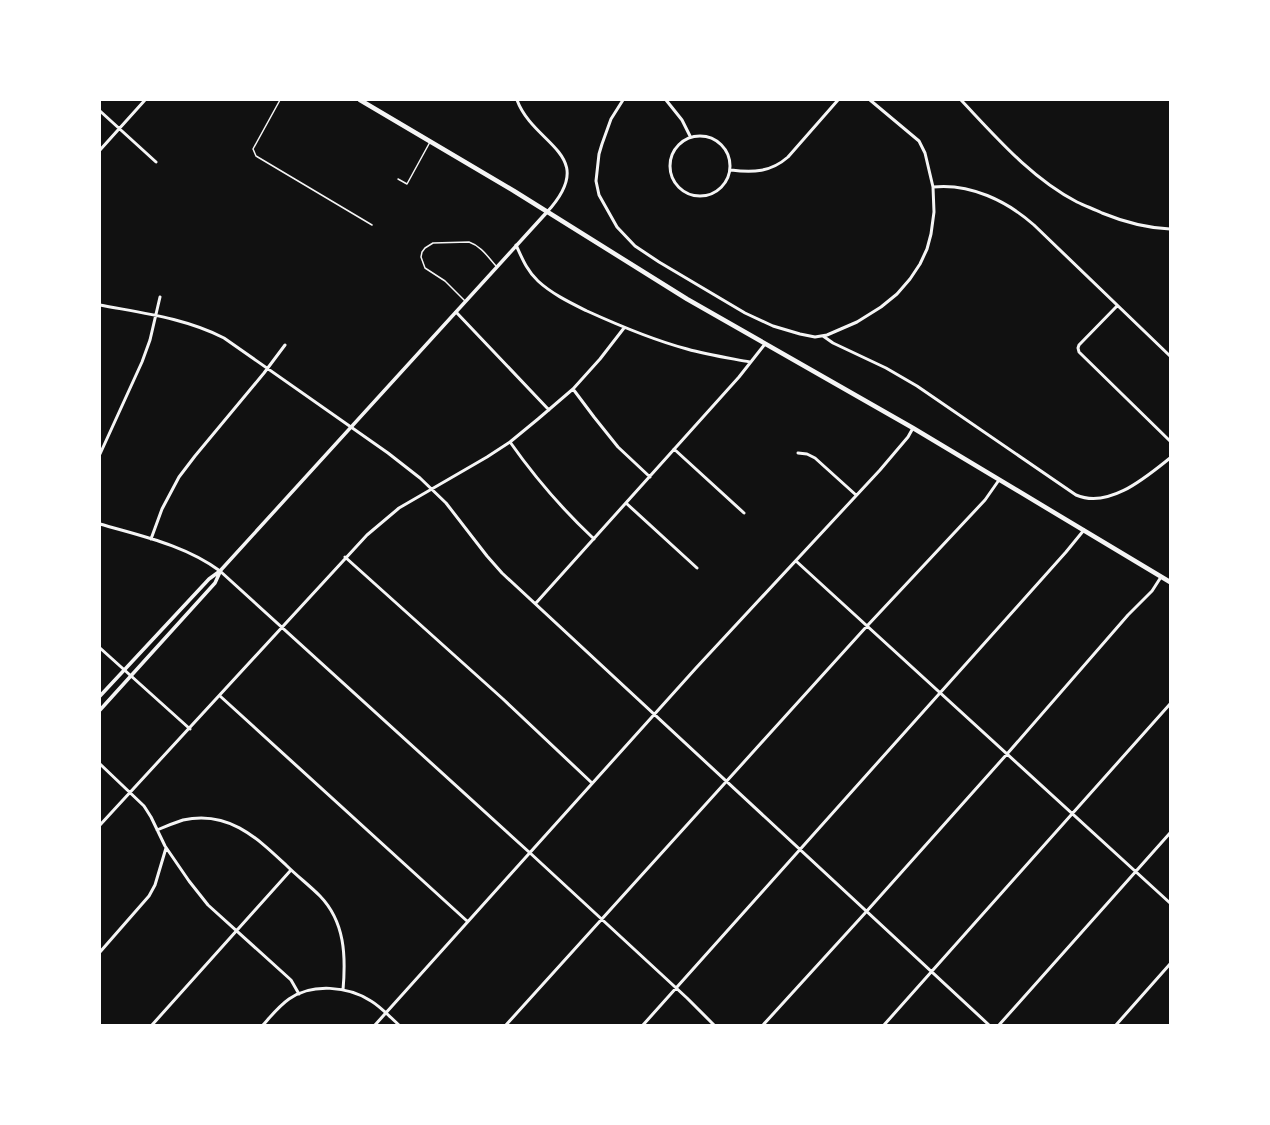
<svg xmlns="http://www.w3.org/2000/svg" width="1270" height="1125" viewBox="0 0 1270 1125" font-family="'Space Grotesk',sans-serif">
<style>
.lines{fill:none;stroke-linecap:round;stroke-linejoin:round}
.service{stroke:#f5f5f5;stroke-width:1.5}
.minor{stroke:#f5f5f5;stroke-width:3}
.tertiary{stroke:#f5f5f5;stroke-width:3.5}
.primary{stroke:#f5f5f5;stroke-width:4.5}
</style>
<rect width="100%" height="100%" fill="#111"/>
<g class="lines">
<path class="service" d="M280,100L253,149L256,156L372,225
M398,179L407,184L430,142
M465,301L445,281L425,268L421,257L422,252L425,248L433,243L469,242C481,246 488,257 496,266"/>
<path class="minor" d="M517,100C534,146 600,154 547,212
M623,100L611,119L602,144L599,154L596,181L599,195L617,227L635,246L659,262L745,313L773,326L800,334L815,337L827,335L857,322L881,307L897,294L910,279L920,264L927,249L931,234L934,212L933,187L925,153L919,141L870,100
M666,100L682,120L690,136
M961,100C996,137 1031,178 1077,202C1085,206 1094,209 1102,213C1124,222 1147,228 1170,229
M100,111L156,162
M670 166a30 30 0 1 1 60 0a30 30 0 1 1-60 0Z
M100,150L145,100
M731,170C753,173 771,172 788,157L838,100
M933,187C970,183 1007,201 1034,225L1170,356
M516,245C522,258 527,271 538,281C552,294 571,303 587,311C620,326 653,340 687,349C708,355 729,358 750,362
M100,305C142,313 185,318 224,338L388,453L420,478L446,503L487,556L502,573L989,1025
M1117,306L1079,345L1078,348L1079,352L1170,441
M456,312L549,410
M823,336L833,343L886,368L917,386L1076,495C1109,509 1145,478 1170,458
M573,389L594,417L618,447L650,477
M510,442C536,479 561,508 594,539
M674,449L744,513
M798,453L807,454L815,458L856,495
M100,454L142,362L150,340L160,297
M626,503L697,568
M100,524C141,536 185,545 220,571L529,852L687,998L714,1025
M151,539L162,509L179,477L195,456L264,373L285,345
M345,557L503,699L592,783
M796,561L1170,903
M536,603L739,377L765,344
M100,648L190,729
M220,696L467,921
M100,764L144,806L151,817L165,846L189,881L208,905L291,980L299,994
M100,825L367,535L399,508L487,457L510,442L538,419L573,389L600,359L624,328
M157,830C166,826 174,823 183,820C228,810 256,837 286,865C297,876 309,885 320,896C345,922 346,956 343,990
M100,952L149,896L155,885L166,848
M152,1025L291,870
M263,1025C271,1016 279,1006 289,999C312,983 348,986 371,1001C381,1007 390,1017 399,1025
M375,1025L696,668L880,470L908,437L913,428
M506,1025L867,626L985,500L999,480
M643,1025L1066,552L1084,530
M763,1025L866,912L1007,754L1128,615L1152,591L1161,577
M884,1025L1170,704
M999,1025L1170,833
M1116,1025L1170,964"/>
<path class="tertiary" d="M100,696L209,579L220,571L547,212
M100,710L215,583L220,572"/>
<path class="primary" d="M360,100L514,191L687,299L913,428L1170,582"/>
</g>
<rect width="1270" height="1125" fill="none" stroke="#ffffff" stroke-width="202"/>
</svg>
